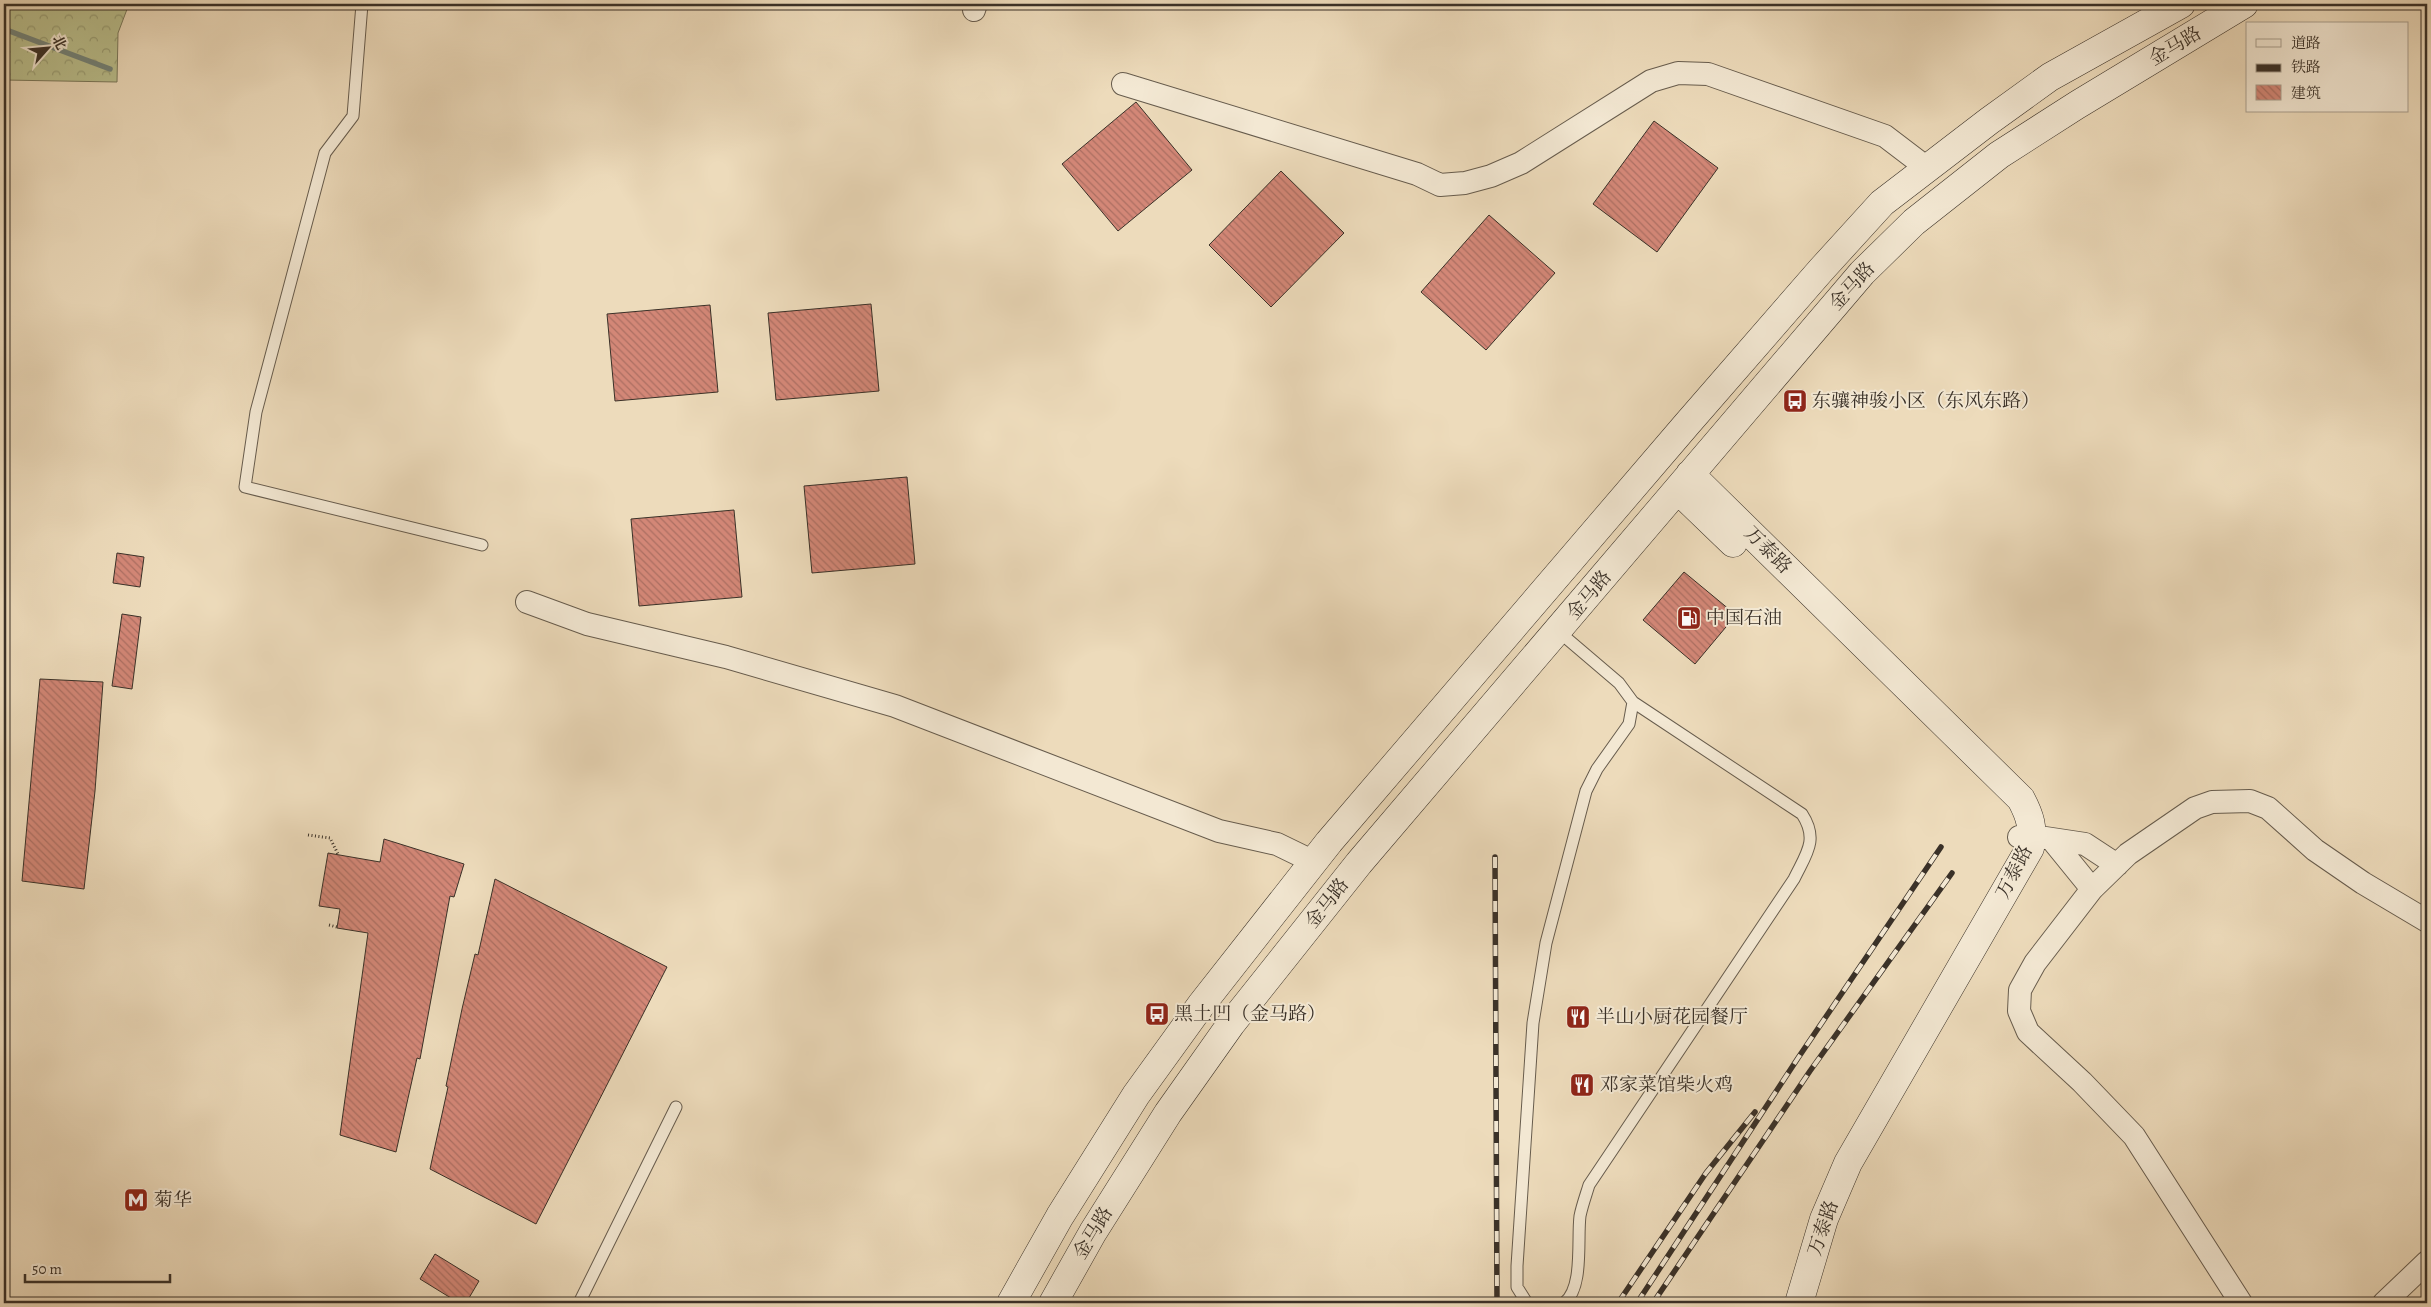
<svg xmlns="http://www.w3.org/2000/svg" width="2431" height="1307" viewBox="0 0 2431 1307" font-family="Alegreya,'Noto Serif SC',serif">
<style>
.forest{fill:url(#forest-crowns);stroke:#7a785b}
.lines{fill:none;stroke-linecap:round;stroke-linejoin:round}
.stream{stroke:#73847b;stroke-width:5.5}
.building{fill:url(#building-back-hatch);stroke:#3a3128}
.lane-casing{stroke:#675c4d;stroke-width:13}
.street-casing{stroke:#675c4d;stroke-width:24}
.secondary-casing{stroke:#3a3128;stroke-width:29}
.path{stroke:#3a3128;stroke-width:3;stroke-dasharray:1 2.5;stroke-linecap:butt}
.lane{stroke:#f3e8d3;stroke-width:11}
.street{stroke:#f3e8d3;stroke-width:22}
.secondary{stroke:#f3e8d3;stroke-width:28}
.rail-casing{stroke:#3a3128;stroke-width:5.5}
.rail{stroke:#f3e8d3;stroke-width:4;stroke-dasharray:11;stroke-linecap:butt}
.labels{text-anchor:middle;dominant-baseline:central;stroke-width:4;stroke-linejoin:round;paint-order:stroke}
.street-label{font-size:19px;fill:#3a3128;stroke:#f3e8d3}
.poi-label{font-size:19px;fill:#3a3128;stroke:#f3e8d3;text-anchor:start}
</style>
<defs>
<pattern id="forest-crowns" width="20" height="18" patternUnits="userSpaceOnUse" patternTransform="scale(1.25)"><rect width="20" height="18" fill="#bac08e"/><path d="M2 6a3 3 0 1 1 6 0M12 15a3 3 0 1 1 6 0" fill="none" stroke="#989d74"/></pattern>
<pattern id="building-back-hatch" width="6" height="6" patternUnits="userSpaceOnUse" patternTransform="scale(1.25)"><rect width="6" height="6" fill="#d38777"/><path d="M-1 5l2 2M0 0l6 6M5-1l2 2" fill="none" stroke="#ac6f62"/></pattern>
</defs>
<rect width="100%" height="100%" fill="#eddbbb"/>
<filter id="stains"><feTurbulence type="fractalNoise" baseFrequency=".004" numOctaves="4"/><feColorMatrix values="0 0 0 0 .2 0 0 0 0 .09 0 0 0 0 .02 0 0 0 .5 -.17"/></filter>
<radialGradient id="worn" r=".72"><stop offset=".6" stop-color="#630" stop-opacity="0"/><stop offset="1" stop-color="#630" stop-opacity=".3"/></radialGradient>
<path class="forest" d="M4,4H129L118,33L117,82L4,80Z"/>
<g class="lines">
<path class="stream" d="M4,29L110,69"/>
</g>
<path class="building" d="M1136,102L1192,170L1118,231L1062,164Z
M1654,121L1718,168L1657,252L1593,204Z
M1281,171L1344,233L1271,307L1209,245Z
M1489,215L1555,273L1486,350L1421,292Z
M871,304L879,391L776,400L768,313Z
M710,305L718,392L615,401L607,314Z
M907,477L915,564L812,573L804,486Z
M734,510L742,597L639,606L631,519Z
M117,553L144,557L140,587L113,583Z
M1684,572L1736,615L1695,664L1643,620Z
M122,614L141,617L132,689L112,686Z
M40,679L103,682L95,791L84,889L22,881Z
M384,839L464,864L454,897L450,896L420,1059L417,1058L396,1152L340,1135L368,933L337,928L340,909L319,906L328,853L380,862Z
M495,879L667,967L536,1224L430,1169L448,1087L446,1086L462,1009L475,954L478,955Z
M435,1254L479,1281L466,1303H459L420,1279Z"/>
<g class="lines">
<defs>
<path id="lane" d="M362,4L353,116L325,153L256,412L245,487L482,545
M579,1303L676,1107
M1527,1303L1517,1287V1266L1533,1023L1546,943L1586,791L1597,769L1629,724L1633,702L1619,683L1558,631
M1564,1303C1584,1288 1577,1239 1580,1216C1582,1206 1586,1195 1589,1185L1794,879C1806,854 1819,840 1802,814L1633,702"/>
<path id="street" d="M974,10L976,4
M1123,84L1417,174L1440,185L1465,183L1491,176L1521,163L1651,81L1678,73L1708,74L1885,136L1927,168
M527,602L587,624L726,657L895,706L1219,831L1277,844L1314,862
M2019,837L2032,836L2085,844L2117,865
M2053,841L2092,889
M2241,1303L2134,1136L2082,1082L2028,1032L2019,1011L2020,990L2035,963L2092,889L2128,854L2195,808L2212,802L2250,801L2268,808L2315,850L2363,883L2427,921
M2384,1303L2427,1262"/>
<path id="secondary" d="M1690,474L2021,799C2030,816 2034,828 2030,848L1848,1163L1824,1219L1799,1303
M1678,490L1733,543
M1011,1303L1060,1216L1136,1095L1201,1005L1329,842L1687,424L1821,270L1882,203L1989,121L2050,77L2181,4
M1053,1303L1093,1232L1168,1113L1231,1024L1359,863L1862,273L1914,222L1999,155L2077,105L2244,4"/>
</defs>
<use href="#lane" class="lane-casing"/>
<use href="#street" class="street-casing"/>
<use href="#secondary" class="secondary-casing"/>
<path class="path" d="M308,835L330,838L338,854
M329,925L337,927"/>
<use href="#lane" class="lane"/>
<use href="#street" class="street"/>
<use href="#secondary" class="secondary"/>
<defs>
<path id="rail" d="M1495,857L1497,1303
M1618,1303L1706,1173L1755,1112
M1637,1303L1798,1058L1941,847
M1653,1303L1810,1071L1952,873"/>
</defs>
<use href="#rail" class="rail-casing"/>
<use href="#rail" class="rail"/>
</g>
<defs>
<symbol id="bus-square" viewBox="-11 -11 22 22"><rect x="-9" y="-9" width="18" height="18" rx="4" fill="#8f2418" stroke="#f3e8d3"/><path d="M-5-6H5V4H4V6H2V4H-2V6H-4V4H-5ZM-3.5-4V0h7V-4ZM-3.5 1.2v1.5H-2V1.2ZM2 1.2v1.5H3.5V1.2Z" fill="#fff"/></symbol>
<symbol id="fuel-square" viewBox="-11 -11 22 22"><rect x="-9" y="-9" width="18" height="18" rx="4" fill="#8f2418" stroke="#f3e8d3"/><path d="M-5.5-6h7V0h2V4h1.3V-2.5L3-4.5l.8-.8L6-3V5H2.5V1h-1V6h-7ZM-4.2-4.7v3.2H.2V-4.7Z" fill="#fff"/></symbol>
<symbol id="restaurant-square" viewBox="-11 -11 22 22"><rect x="-9" y="-9" width="18" height="18" rx="4" fill="#8f2418" stroke="#f3e8d3"/><path d="M-5-6h1v4h1v-4h1v4h1v-4h1v5L-1.5 .5V6h-2V.5L-5-1ZM5-6V6H3V1.5H1.5Q1.5-4 5-6Z" fill="#fff"/></symbol>
<symbol id="metro-square" viewBox="-11 -11 22 22"><rect x="-9" y="-9" width="18" height="18" rx="4" fill="#8f2418" stroke="#f3e8d3"/><path d="M-5.5 5V-5H-3L0 0L3-5H5.5V5H3V-.5L0 4L-3-.5V5Z" fill="#fff"/></symbol>
</defs>
<g fill-rule="evenodd">
<use href="#bus-square" x="1781" y="387" width="28" height="28"/>
<use href="#fuel-square" x="1675" y="604" width="28" height="28"/>
<use href="#bus-square" x="1143" y="1000" width="28" height="28"/>
<use href="#restaurant-square" x="1564" y="1003" width="28" height="28"/>
<use href="#restaurant-square" x="1568" y="1071" width="28" height="28"/>
<use href="#metro-square" x="122" y="1186" width="28" height="28"/>
</g>
<g class="labels">
<g class="street-label">
<text transform="translate(2175 46) rotate(-31)">金马路</text>
<text transform="translate(1852 286) rotate(-48)">金马路</text>
<text transform="translate(1768 550) rotate(45)">万泰路</text>
<text transform="translate(1589 595) rotate(-50)">金马路</text>
<text transform="translate(2014 872) rotate(-63)">万泰路</text>
<text transform="translate(1327 903) rotate(-52)">金马路</text>
<text transform="translate(1823 1228) rotate(-71)">万泰路</text>
<text transform="translate(1093 1233) rotate(-59)">金马路</text>
</g>
<g class="poi-label">
<text x="1812" y="401">东骧神骏小区（东风东路）</text>
<text x="1706" y="618">中国石油</text>
<text x="1174" y="1014">黑土凹（金马路）</text>
<text x="1596" y="1017">半山小厨花园餐厅</text>
<text x="1600" y="1085">邓家菜馆柴火鸡</text>
<text x="154" y="1200">菊华</text>
</g>
</g>
<rect width="2431" height="1307" fill="none" stroke="#eddbbb" stroke-width="20"/>
<rect x="5" y="5" width="2421" height="1297" fill="none" stroke="#3a3128" stroke-width="2.5"/>
<rect x="10" y="10" width="2411" height="1287" fill="none" stroke="#3a3128"/>
<rect x="2246" y="22" width="162" height="90" fill="#f3e8d3" stroke="#a99f8f"/>
<rect x="2256" y="39" width="25" height="8" fill="#f3e8d3" stroke="#a99f8f"/>
<text x="2291" y="48" font-size="15" fill="#3a3128">道路</text>
<rect x="2256" y="64" width="25" height="8" fill="#3a3128" stroke="#a99f8f"/>
<text x="2291" y="72" font-size="15" fill="#3a3128">铁路</text>
<rect x="2256" y="85" width="25" height="15" fill="url(#building-back-hatch)" stroke="#a99f8f"/>
<text x="2291" y="98" font-size="15" fill="#3a3128">建筑</text>
<g transform="translate(48 48) rotate(63)" stroke="#f3e8d3" stroke-width="4" paint-order="stroke">
<path d="M0-4L9 19L0 12L-9 19Z" fill="#3a3128"/>
<text y="-8" font-size="14" font-weight="bold" text-anchor="middle" fill="#3a3128">北</text>
</g>
<path d="M25 1274v8h145v-8" fill="none" stroke="#3a3128" stroke-width="2.5"/>
<text x="32" y="1274" font-size="15" fill="#3a3128" stroke="#f3e8d3" stroke-width="4" paint-order="stroke">50 m</text>
<rect width="100%" height="100%" filter="url(#stains)"/>
<rect width="100%" height="100%" fill="url(#worn)"/>
</svg>
